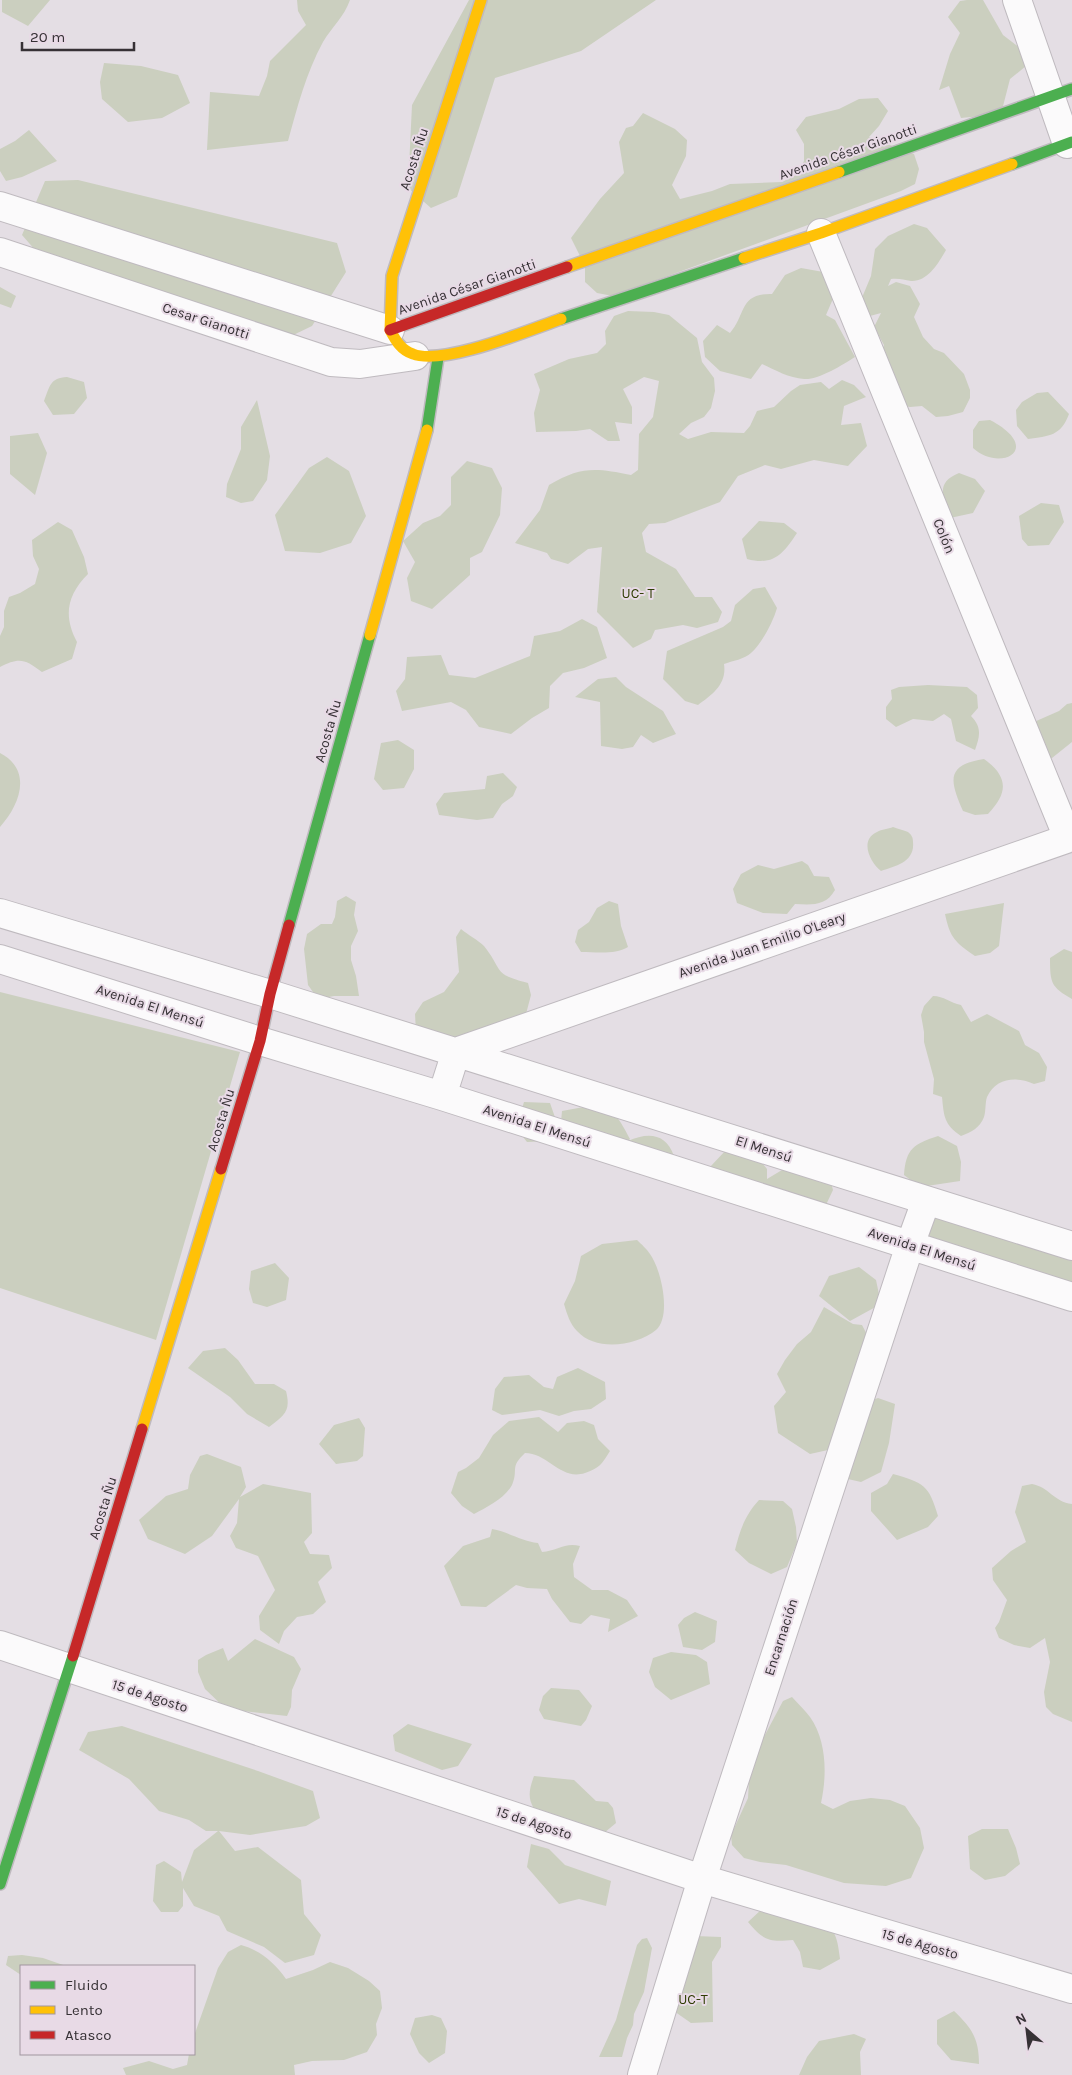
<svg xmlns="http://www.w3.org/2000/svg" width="1072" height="2075" viewBox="0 0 1072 2075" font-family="Karla,sans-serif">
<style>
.green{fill:#cbcfbf}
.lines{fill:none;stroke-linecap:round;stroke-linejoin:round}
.street-casing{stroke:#bfbabf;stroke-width:30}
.fast-casing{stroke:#bfbabf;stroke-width:14}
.slow-casing{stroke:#bfbabf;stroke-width:14}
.jam-casing{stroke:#bfbabf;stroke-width:14}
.street{stroke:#fbfafb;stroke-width:28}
.fast{stroke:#4caf50;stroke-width:11}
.slow{stroke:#ffc107;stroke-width:11}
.jam{stroke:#c62828;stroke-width:11}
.labels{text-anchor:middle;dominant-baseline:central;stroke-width:4;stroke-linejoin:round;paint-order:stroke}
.street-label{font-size:14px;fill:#363135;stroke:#e8dae6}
.park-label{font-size:14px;fill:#2f3d02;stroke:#e8dae6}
</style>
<rect width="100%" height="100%" fill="#e4dee4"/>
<path class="green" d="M2,0H50L28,26L2,12Z
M297,0H350C344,17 332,27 323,42C306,73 297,108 288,141L207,150L210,92L259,96L267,76L270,61L306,25L298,11Z
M469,0H656L581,51L495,78L457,197L431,208L408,188L412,105Z
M967,0H983L1003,35L1020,48L1026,66L1010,79L1001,114L961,118L949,86L939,90L950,54L960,33L948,17L960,1Z
M104,63L141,66L178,75L190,103L162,118L128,122L102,99L100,82Z
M878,98L888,111L879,126L869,137L914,154L919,169L915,184L901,191L613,296L597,293L585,282V266L571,238L600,199L624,173L619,142L626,128L633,126L643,113L675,129L687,140L686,156L672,185L680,199L712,191L730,184L782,182L796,175L804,161V144L796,130L806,117L839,109L859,99Z
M29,130L57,161L22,177L6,181L0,171V149L15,141Z
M78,180L337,243L346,272L312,326L285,339L64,283L22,235L45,181Z
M914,224L927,228L946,250C939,262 928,282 911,281C904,280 899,278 891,279L888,286L896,282L910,286L920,304L914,317L923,337L934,349L944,353L964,374L970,390V398L963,412L948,416L936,417L922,406L910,407L899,405L879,363L884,345L874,327L881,313L870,316L861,300L871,276L875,249L888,236Z
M801,268L829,273L835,294L826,315L835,320L855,357C842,365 819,380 804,379C789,378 775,370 762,364L751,379L720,371L705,357L703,341L717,325L730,333C746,315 739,293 772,294L785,275Z
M0,287L16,296L11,308L0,304Z
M628,311L654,312L669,315L697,338L702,362L714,378L715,391L711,408L704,417L691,423L679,434L688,439L711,432L744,433L750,426L757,411L774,407L791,391L800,385L821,382L829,389L842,380L854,385L866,397L844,406L841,425L861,423L867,446L848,466L814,460L781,469L765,465L738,476L720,502L665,523L649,524L642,533L646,552L676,569L695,597H712L722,612L718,622L697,628L683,625L655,630L651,639L633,648L597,612L602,547L588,549L568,564L551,559L547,553L515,543L540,510L549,485C581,466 596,468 631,475L638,470L639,434L653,417L659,381L644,377L623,389L632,407V424L615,422L620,441H608L590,429L576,431L536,432L534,413L540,390L534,374L569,359L597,353L606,344L605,331L614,316Z
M67,377L84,382L87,398L74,414L53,415L44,401C50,386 50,378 67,377Z
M1048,392L1069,414C1061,436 1049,436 1028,439L1017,426L1016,410L1022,402L1037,393Z
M257,400L270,456L267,480L253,501L241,503L226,497L227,484L241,449V427Z
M990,420C1045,449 1000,473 973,448V430L979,421Z
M38,433L47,453L35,495L10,474V436Z
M327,457L349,471L366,516L351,543L320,553L285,551L275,515L309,468Z
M467,461L492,468L502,488L500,515L482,552L470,558V575L432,609L411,601L407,578L415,562L403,541L423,523L440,516L451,505V477Z
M959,473L975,479L985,491L973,513L950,518C944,498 934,483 959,473Z
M1041,503L1059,505L1064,522L1049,545L1028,546L1022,539L1019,516Z
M759,521L784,523L797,533C783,554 774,566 747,559L742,539Z
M58,522L72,530L84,557L88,574C67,595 63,616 77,642L72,659L42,672C25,659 19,657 0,667V636L4,627V611L9,597L20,593L35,584L39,569L33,556L32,540Z
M765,587L777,608C773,622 762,643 751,653C745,659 732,661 724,664C727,684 713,694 698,705L685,701L663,679L667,651L723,627L731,621L735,605L753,589Z
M582,619L597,627L607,658L584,668L563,673L550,686L549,708L532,718L511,734L479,727L466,710L451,702L402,711L396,691L405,679L407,657L441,655L449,675L475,678L530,656L534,636L560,631Z
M616,677L626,687L663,711L676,734L653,743L641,735L633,747L622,749L601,746L600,702L575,697L598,679Z
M928,685L967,687L977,695L978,708L971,716C982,727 980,736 975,750L956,741L951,719L944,714L933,721L913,719L896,727L886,719V707L892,699L891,690L899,687Z
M1072,703V742L1052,758L1045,759L1041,735L1034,722L1059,711L1067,704Z
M398,740L414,750V769L404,788L383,790L374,779L381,743Z
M0,753C33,770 20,805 0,827Z
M984,759C1009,777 1008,793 988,814L975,815L963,811C950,781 945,765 984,759Z
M503,773L517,787L513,796L502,804L493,818L477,820L439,815L436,804L444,793L485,789L487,776Z
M893,827C897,829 904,830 908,832C912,835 913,838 913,842C915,862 896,866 881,871C870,862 859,840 877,832C882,829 888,829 893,827Z
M802,861L808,865L814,876L829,877L835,890C826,906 812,905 795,904L787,914L763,913L737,903L733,889L741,874L758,865L774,869Z
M346,896L356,902L354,915L358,931L351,946V960L356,976L359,996H334L318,999L308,985L304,949L307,934L321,924H332L335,917L337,901Z
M609,901L618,904L621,926L628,947C615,955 596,952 581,952L575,942L578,930L589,922L597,908Z
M1004,903L999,946L990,953L975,956C955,942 950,938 945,914Z
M461,929C468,935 478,940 484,946C504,971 492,974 528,983L531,995L526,1014L500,1025L474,1031L461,1043L416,1032L415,1014L423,1002L444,992L459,972L456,937Z
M1064,949L1072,952V999C1051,987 1050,983 1050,958Z
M0,992L240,1052L156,1340L0,1288Z
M933,996C944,996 950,1003 961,1005L971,1022L987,1014L1019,1031L1025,1045L1039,1053L1047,1067L1045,1081L1034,1084C1016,1076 996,1078 987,1097C985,1103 986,1111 984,1117C980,1128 971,1132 961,1136C944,1124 944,1117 942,1097L933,1094L934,1079L924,1042V1032L921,1015L924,1006Z
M524,1102L550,1103L557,1123L548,1141L527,1142L516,1128Z
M600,1104C615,1109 623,1126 630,1139L628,1141C648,1132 666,1133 674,1156L655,1175H640L622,1160L561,1122L562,1111Z
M938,1136L957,1146L961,1162L960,1181L920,1187L904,1175C906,1148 914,1144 938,1136Z
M726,1150L755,1154L767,1169V1179L787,1167L825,1161L833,1190L816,1226L808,1228L771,1212L714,1178L710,1167Z
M976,1202L991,1206L1007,1224L1072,1254V1286L931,1251L923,1221L947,1214Z
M637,1240C641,1244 647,1249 650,1254C661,1269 672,1316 656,1330C636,1346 596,1352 577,1331C570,1324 567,1314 564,1304L575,1281L581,1256L602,1244Z
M275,1263L289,1278L286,1300L267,1307L253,1303L249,1289L251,1271Z
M859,1267L876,1280L881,1304L850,1321L819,1296L829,1276Z
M824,1307L853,1324L862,1325L875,1350L851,1407L878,1398L895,1404L889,1443L881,1472L861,1482L839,1477L828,1450L810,1454L778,1433L774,1406L786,1392L777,1374L785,1360L797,1344L811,1332Z
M225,1348L238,1360L255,1384H274L286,1391C291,1411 285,1415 269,1427L247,1414L230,1397L188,1368L203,1351Z
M578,1368L605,1382L606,1399L591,1409L574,1411L559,1416L540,1410L502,1415L492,1410L495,1389L504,1377L529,1375L544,1387L553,1389L557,1377Z
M539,1417L558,1432L567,1423L584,1421L594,1425L598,1439L610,1451C601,1465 601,1467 585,1473C561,1481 548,1453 525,1453C509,1468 519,1469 512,1485C505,1498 487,1507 474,1514L462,1506L451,1493L458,1472L466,1468L479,1458L493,1435L509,1421Z
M359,1418L365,1428L363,1456L357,1461L336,1464L319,1444L334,1425Z
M207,1454L241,1467L246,1487L240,1497L263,1484L311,1493L312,1533L304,1542L310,1554L329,1555L332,1568L318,1582L326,1602L313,1614L297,1617L284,1631L279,1644L260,1630L259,1616L275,1590L258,1556L236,1548L230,1536L237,1523L239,1499L212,1536L185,1554L148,1539L139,1520L166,1496L188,1489L190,1475L200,1456Z
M893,1474C924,1483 929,1485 938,1516L928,1527L897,1540L871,1511V1493L887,1484Z
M1032,1484C1049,1487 1054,1502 1072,1504V1722L1053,1714L1046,1707L1044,1692L1050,1662L1045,1638L1030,1648L1014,1645L999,1638L995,1628L999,1622L1007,1600L993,1580L992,1568L1011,1551L1026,1542L1015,1512L1022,1486Z
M759,1500L783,1501L792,1509L796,1527L797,1543L787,1567L771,1574L749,1563L735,1550C740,1530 745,1515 759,1500Z
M492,1529C509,1532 521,1541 538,1543L542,1552C557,1551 565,1542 580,1546L573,1564L574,1577L592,1590H608L627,1600L638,1616L608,1632L610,1619L591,1615L581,1624L570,1622L552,1599L547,1589L527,1588L516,1585L486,1607L461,1606L444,1566L463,1546L490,1537Z
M695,1612L717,1621L715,1642L702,1650L683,1647L678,1625L684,1618Z
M255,1639L294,1657L301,1669L292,1690L291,1707L287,1716L226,1709L205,1689L198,1672V1660L206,1655L223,1648L228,1661Z
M671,1652L696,1655L707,1662L710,1684L671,1700L655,1687L649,1672L653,1658Z
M551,1688L579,1690L592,1706L586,1720L581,1726L544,1719L539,1710L543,1696Z
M792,1697C798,1704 805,1710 810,1717C827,1741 827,1776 821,1803L833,1809L850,1801L871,1798L890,1800L905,1806L920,1828L924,1848L911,1878L886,1886L844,1883L786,1865L760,1862L744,1858L732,1845L731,1835L748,1798L750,1763L783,1701Z
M408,1724L472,1744L458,1766L442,1770L395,1751L393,1735Z
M122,1726L258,1771L313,1791L320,1818L306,1826L250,1835L219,1831L235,1851L258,1847L301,1880L304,1914L321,1935L314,1955L285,1963L264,1947L227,1931L219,1916L194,1906L183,1888V1906L178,1912H161L153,1901L156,1865L164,1861L181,1872L182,1882L194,1850L218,1831H206L189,1820L159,1811L129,1779L79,1750L88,1732Z
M534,1776L574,1780L596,1801L608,1802L613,1808L616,1823L598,1838L543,1824C531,1803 525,1800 534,1776Z
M982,1829H1008L1016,1848L1020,1864L1005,1876L985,1880L970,1869L968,1836Z
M531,1844L549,1849L565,1865L611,1881L606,1906L579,1899L559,1904L527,1867Z
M762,1909L793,1921L815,1911C834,1930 837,1932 840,1959L820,1970L803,1967L800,1952L793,1940C769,1942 764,1941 748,1922Z
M695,1936L721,1937V1947L712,1962L713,2022L691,2023L671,2009Z
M647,1938L652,1948L644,1992L634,2014L633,2025L627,2038L622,2057H599L616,2020L637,1945L642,1939Z
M241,1945C260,1950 275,1963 286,1979L313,1970L330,1962L348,1968L369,1981L380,1991L382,2008L376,2024L377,2035L367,2052L344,2060L312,2061L294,2065L295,2075H126L123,2068L149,2061L173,2069L187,2065L189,2054H194V2036L218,1968L228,1952Z
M22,1955L43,1958L66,1966H21V1975L6,1965L8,1956Z
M954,2011C972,2028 979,2039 979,2064L951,2060L937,2044V2020Z
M432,2015L441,2018L447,2031L445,2053L429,2063L419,2053L410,2034L415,2018Z
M854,2034L866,2039L860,2052L861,2075H799L807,2057L819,2041Z"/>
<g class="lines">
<defs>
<path id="street" d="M1017,0L1067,144
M0,206L390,330
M821,233L1068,838
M0,252L331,362L360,364L415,356
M0,913L270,994L1072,1246
M0,959L260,1041L442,1096L1072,1297
M456,1052L1072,837
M442,1096L456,1052
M0,1645L702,1879L1072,1989
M642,2075L702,1879L910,1245L926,1201"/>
<path id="fast" d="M1012,164L1072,142
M839,172L1072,89
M561,319L744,258
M427,430L438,358
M289,925L370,635
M0,1884L73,1656"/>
<path id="slow" d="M744,258L821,233L1012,164
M567,267L839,172
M390,330C396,341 401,350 413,354C443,366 529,330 561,319
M390,330L392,276L481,0
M370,635L427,430
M142,1429L221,1169"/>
<path id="jam" d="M390,330L567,267
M221,1169L260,1041L270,994L289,925
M73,1656L142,1429"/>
</defs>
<use href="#street" class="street-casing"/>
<use href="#fast" class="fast-casing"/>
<use href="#slow" class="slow-casing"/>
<use href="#jam" class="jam-casing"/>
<use href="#street" class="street"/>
<use href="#fast" class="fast"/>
<use href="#slow" class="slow"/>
<use href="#jam" class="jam"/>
</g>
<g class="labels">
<g class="street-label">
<text transform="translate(848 152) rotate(-19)">Avenida César Gianotti</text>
<text transform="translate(414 159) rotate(-72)">Acosta Ñu</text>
<text transform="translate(467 287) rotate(-19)">Avenida César Gianotti</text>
<text transform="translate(206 321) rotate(18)">Cesar Gianotti</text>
<text transform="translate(944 536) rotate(68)">Colón</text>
<text transform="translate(328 731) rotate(-74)">Acosta Ñu</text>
<text transform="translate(762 945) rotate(-19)">Avenida Juan Emilio O'Leary</text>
<text transform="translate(150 1006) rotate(18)">Avenida El Mensú</text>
<text transform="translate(221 1120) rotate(-73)">Acosta Ñu</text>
<text transform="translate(537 1126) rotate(18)">Avenida El Mensú</text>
<text transform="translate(764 1149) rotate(18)">El Mensú</text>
<text transform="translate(922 1249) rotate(18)">Avenida El Mensú</text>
<text transform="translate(103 1508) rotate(-73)">Acosta Ñu</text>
<text transform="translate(781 1637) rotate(-72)">Encarnación</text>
<text transform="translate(150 1696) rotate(18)">15 de Agosto</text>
<text transform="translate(534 1823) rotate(18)">15 de Agosto</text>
<text transform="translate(920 1944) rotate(16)">15 de Agosto</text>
</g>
<g class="park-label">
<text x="638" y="593">UC- T</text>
<text x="693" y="1999">UC-T</text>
</g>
</g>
<rect x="20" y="1965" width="175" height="90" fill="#e8dae6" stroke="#a1969f"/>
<rect x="30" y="1981" width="25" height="8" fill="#4caf50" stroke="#a1969f"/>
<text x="65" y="1990" font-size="15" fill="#363135">Fluido</text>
<rect x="30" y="2006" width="25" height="8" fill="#ffc107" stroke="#a1969f"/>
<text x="65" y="2015" font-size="15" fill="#363135">Lento</text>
<rect x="30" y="2031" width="25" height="8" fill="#c62828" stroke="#a1969f"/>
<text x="65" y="2040" font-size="15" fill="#363135">Atasco</text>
<g transform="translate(1027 2030) rotate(332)" stroke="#e8dae6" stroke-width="4" paint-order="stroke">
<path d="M0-4L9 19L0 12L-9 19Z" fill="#363135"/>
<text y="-8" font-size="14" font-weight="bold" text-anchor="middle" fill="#363135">N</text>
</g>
<path d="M22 42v8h112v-8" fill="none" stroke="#363135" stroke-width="2.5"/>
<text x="30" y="42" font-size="15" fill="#363135" stroke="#e8dae6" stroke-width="4" paint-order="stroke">20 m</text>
</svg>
